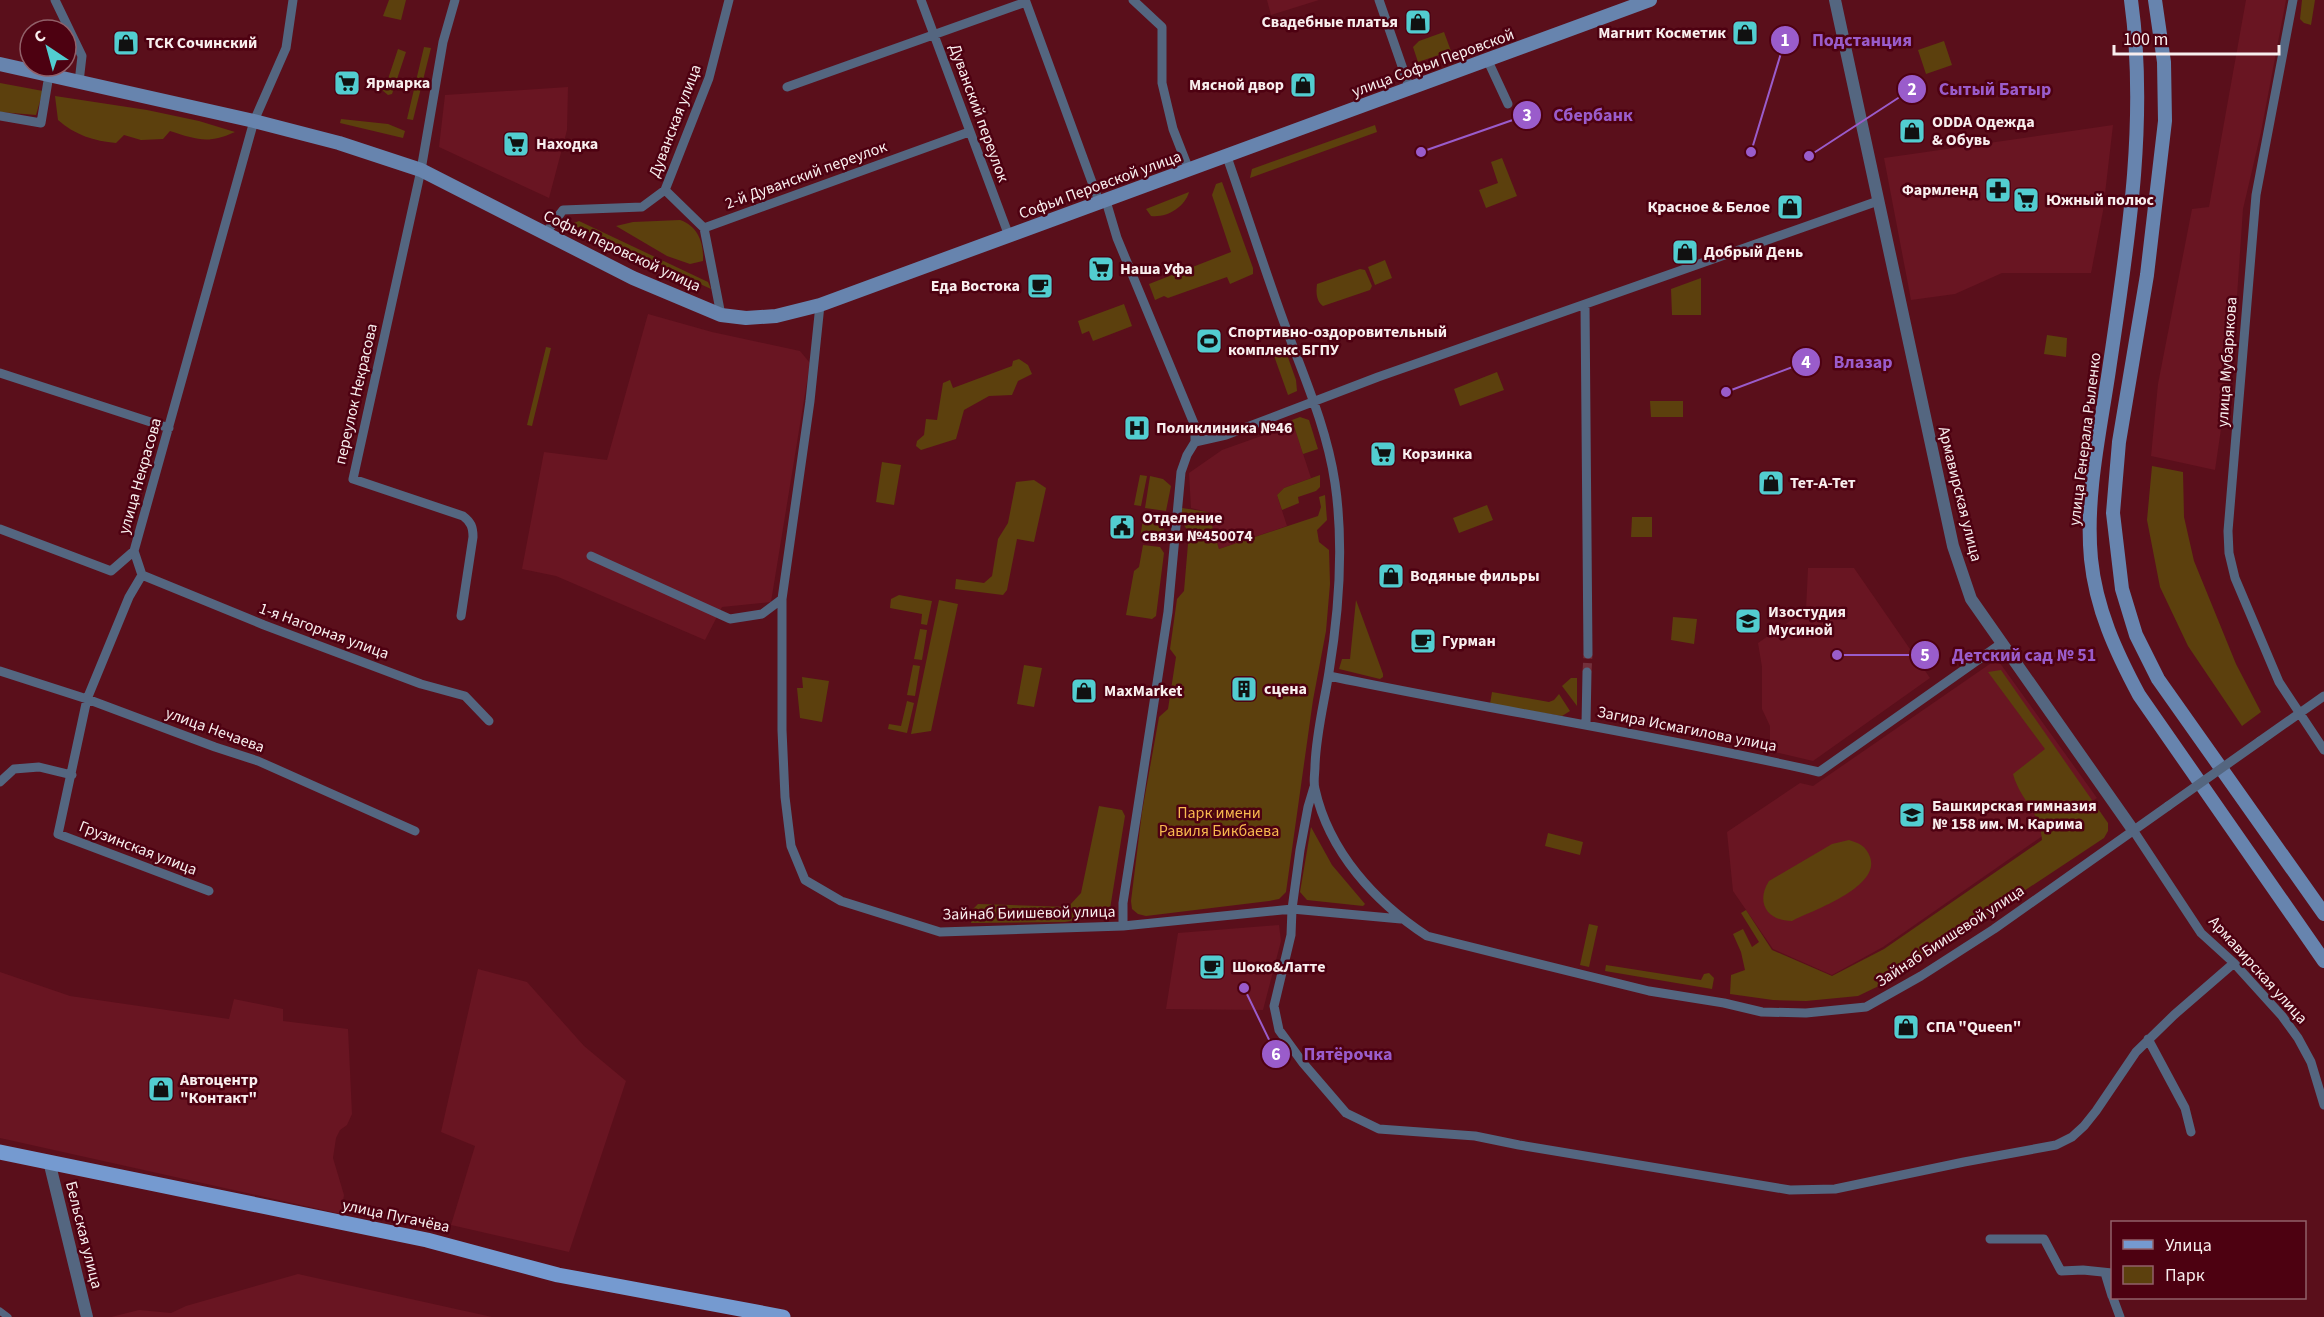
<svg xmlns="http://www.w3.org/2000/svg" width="2324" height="1317" viewBox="0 0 2324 1317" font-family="'Source Sans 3',sans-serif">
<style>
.built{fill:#691522}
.green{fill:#5c400d}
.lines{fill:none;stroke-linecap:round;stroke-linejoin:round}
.minor-tunnel{stroke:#72303b;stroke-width:9;stroke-dasharray:9 4.5;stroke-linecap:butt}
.pedestrian{stroke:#546680;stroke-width:7}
.minor{stroke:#546680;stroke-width:9}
.tertiary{stroke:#546680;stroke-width:12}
.secondary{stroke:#6784ae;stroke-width:14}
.primary{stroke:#759ad0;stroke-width:15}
.minor-bridge{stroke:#546680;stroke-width:9}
.labels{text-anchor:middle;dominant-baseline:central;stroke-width:5;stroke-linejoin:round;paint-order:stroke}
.poi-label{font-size:16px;font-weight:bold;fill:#f8eeee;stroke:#4d0111;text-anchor:start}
.street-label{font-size:16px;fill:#f8eeee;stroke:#4d0111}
.park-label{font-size:16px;fill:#f8b94f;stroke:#4d0111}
.leader{fill:none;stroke:#9a5ccb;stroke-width:2}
.callout-dot{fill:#9a5ccb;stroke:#4d0111;stroke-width:2}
.mark-label{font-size:18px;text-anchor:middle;font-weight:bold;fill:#fff}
.callout-label{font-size:18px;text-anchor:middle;font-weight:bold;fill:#9a5ccb;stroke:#4d0111;stroke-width:5;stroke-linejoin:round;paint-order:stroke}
</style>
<rect width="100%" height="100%" fill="#5a0f1b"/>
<path class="built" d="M1267,0H1319L1271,15Z
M2246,0H2286L2261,132L2243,209L2234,340L2215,470L2151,456L2158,384L2192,209L2209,207Z
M568,87L567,130L549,198L439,147L445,95Z
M2113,125L2103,211L2091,273H2002L1955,294L1911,300L1884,158Z
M648,314L712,332L800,351L810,363L771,602L722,607L705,640L556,576L522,569L544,452L607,460Z
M1292,420L1311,478L1284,488L1277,495L1287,526L1219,549L1208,512L1191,508L1189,473L1222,450L1267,434L1268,429Z
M1808,568H1854L1930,678L1813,761L1770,751V726L1762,709V667L1758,643L1806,610Z
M1997,659L2097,798L1883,947L1832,975L1773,949L1733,891L1727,832L1800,783L1813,786Z
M1279,925L1281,941L1263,1010L1166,1009L1178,933Z
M478,969L527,982L584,1046L626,1081L569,1252L451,1225L475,1146L441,1132Z
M0,972L70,996L229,1019L234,999L283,1009V1021L348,1029L352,1114L347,1125L340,1130L336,1138L333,1158L344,1195L341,1214L0,1138Z
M298,1274L492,1317H111L139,1310L171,1313L186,1306Z"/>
<path class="green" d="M389,0H406L401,20L383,16Z
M2302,0H2315L2311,25L2304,23L2300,19Z
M1444,32L1451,51L1418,62L1413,47L1419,41Z
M1944,41L1952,65L1926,74L1918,50Z
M424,47L431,48L413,120L407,119Z
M398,49L406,52L392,94L388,95L382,90L381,85L387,82Z
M0,83L43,91L36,115L0,112Z
M55,96L147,110L199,121L235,132C208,144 198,140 170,131L163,139L141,140L124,135L116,143C94,141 75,135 58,120Z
M341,119L388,124L405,131L403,138L340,123Z
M1375,125L1377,132L1250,178L1252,169Z
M1502,158L1517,196L1486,208L1479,190L1498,183L1491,162Z
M1222,182L1253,268V274L1230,284L1227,277L1168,298L1164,296L1155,300L1149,284L1231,252L1212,195L1216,184Z
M1189,192C1185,207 1167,218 1151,216L1146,209Z
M680,220C698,226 704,243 703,261L690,264L667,256L616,226L633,222Z
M579,221L708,282L711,289L571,224Z
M1385,260L1392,278L1375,285L1368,267Z
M1360,269L1365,270L1372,286L1370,290L1323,306C1316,301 1316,292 1317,284Z
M1701,278V315H1672L1671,289Z
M1124,304L1132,326L1093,341L1089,331L1082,334L1078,321Z
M2047,335L2067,338L2066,357L2044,354Z
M546,347L551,348L532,426L527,425Z
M1285,349L1296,380L1297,391L1288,395L1273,353Z
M1019,359L1028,365L1032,374L1018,381L1012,395L989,396L964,410L956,439L921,450L916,446L917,441L924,435L926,419L937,420L943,383L950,380L953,388L1012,366L1013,361Z
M1497,372L1504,390L1460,406L1454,389Z
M1650,401H1683V417H1651Z
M1300,417L1309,420L1318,449L1303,454L1292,420Z
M882,462L901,465L894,505L876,502Z
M2152,466L2183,472L2184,517L2194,561L2236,664L2261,712L2242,726L2188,646L2160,587L2147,520Z
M1140,475L1147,476L1141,506L1134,505Z
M1320,475V487L1316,491L1298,497L1299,503L1282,510L1277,495L1284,488Z
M1150,476L1163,479L1171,486L1166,511L1145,508Z
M1034,480L1046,488L1034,542L1017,539L1007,590L1003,595L955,589L956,579L984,583L992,576L998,539L1008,523L1016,482Z
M1325,495L1327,520L1317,530L1319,542L1329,550L1330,584L1326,631L1313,700L1286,892L1279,899L1269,901L1146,916L1138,914L1132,909L1131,901L1142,812L1159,717L1168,709L1176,657L1170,649L1177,599L1184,591L1189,532L1180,520L1182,508L1208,512L1219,549L1318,516L1321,507L1319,497Z
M1487,505L1493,520L1459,533L1453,518Z
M1144,513L1166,517L1162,542L1140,538Z
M1632,517H1652V537H1631Z
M1143,545L1160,547L1164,553L1156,616L1152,619L1126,615L1134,571L1139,567Z
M899,595L932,601L927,625L921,624L922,614L890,608L891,599Z
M939,600L958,604L931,731L911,734Z
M1356,600L1383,674V677L1380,679L1339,669L1342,659H1350Z
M1673,617L1697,619L1694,644L1671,640Z
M920,629L927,630L922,660L914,659Z
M913,665L920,666L915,696L907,695Z
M1024,665L1042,668L1034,707L1017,704Z
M2001,670L2108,823V831L2104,838L1885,983L1858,996L1806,1001L1773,1000L1730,994L1731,975L1745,970L1741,952L1733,934L1743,929L1752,947L1759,942L1741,913L1746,910L1772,950L1832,976L1884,949L2042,840C2040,811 2020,800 2013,774L2045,749L1988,672Z
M802,677L829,681L822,722L800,718L797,688H803Z
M1571,678H1577V706L1562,686Z
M1492,692L1549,702L1554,700L1559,694L1570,711L1562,716L1490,704Z
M907,701L914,703L907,733L888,729L889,724L901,726Z
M1099,806L1122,810L1125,816L1110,909L1105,915L1065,922L971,923L973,909L978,904L1068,907L1081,893Z
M1311,827L1332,865L1365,904L1363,906L1307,900L1300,892Z
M1548,833L1583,842L1580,855L1545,846Z
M1849,840C1859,843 1866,846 1870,857C1881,887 1814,910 1792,921C1768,921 1755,903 1769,881L1832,844Z
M1589,924L1598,926L1589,967L1580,965Z
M1606,965L1701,980L1704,974L1709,973L1714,978L1712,989L1605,971Z"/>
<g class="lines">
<path class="minor-tunnel" d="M1587,672L1588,654"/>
<path class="pedestrian" d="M0,1311L8,1317"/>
<path class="minor" d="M55,0L82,56L79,82
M455,0L443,42L421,170L353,479L463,516C471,522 473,527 473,537L461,616
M921,0L1009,236
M1133,0L1162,27V83L1173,129L1189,170
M1379,0L1410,89
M2293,0L2256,195L2228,531L2229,553L2235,578L2279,682L2324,750
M1488,61L1508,104
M787,87L1026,2L1100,204
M0,116L41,123L49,75
M1227,157C1247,214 1265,271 1286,328C1305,379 1327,429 1335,483C1344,545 1339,611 1329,672C1324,704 1316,734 1315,766C1315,773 1313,782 1315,789C1329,852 1375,902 1427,936L1649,991L1724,1003L1762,1012L1806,1013L1866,1007L1921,976L1994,929L2168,806
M665,190L704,228L969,132
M1106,201L1117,238L1195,426V442L1187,455L1181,472L1168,612L1123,903V926
M704,228L721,315
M545,234L563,210L642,207L665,190L709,78L729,0
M1585,305L1588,654
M0,373L169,428
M1195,442L1226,435L1378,377L1878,201
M0,529L111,571L134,551
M591,556L730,619L762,614L782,599L810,401L820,305
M142,575L264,625L421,684L465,696L489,721
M782,599V730L785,797L791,846L805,880L841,901L940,932L1123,926L1292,909L1401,919
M0,671L87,699L215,747L258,761L415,831
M1329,676C1492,710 1656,735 1819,772L2002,643
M1586,724L1587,672
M2260,741L2324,696
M0,782L14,769L39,767L72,775
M1314,787L1308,807L1300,850L1292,909L1291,935L1274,1006L1279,1030L1303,1063L1346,1113L1379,1129L1475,1136L1519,1145L1790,1190L1835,1189L1964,1162L2056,1145L2072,1137L2084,1126L2096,1111L2136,1052L2174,1015L2234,963
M2133,830L2201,933L2234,963L2282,1016L2298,1038L2311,1062L2324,1105
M209,891L58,834L87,699L129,597L142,575L134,551L254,121L286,48L293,0
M2148,1039L2185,1108L2191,1132
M1990,1239H2044L2061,1271L2083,1270L2112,1273
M2105,1273L2112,1296
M2113,1298L2120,1317"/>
<path class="tertiary" d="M1835,0L1953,546L1971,599L2133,830
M49,1161L87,1317"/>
<path class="secondary" d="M2131,0C2148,123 2127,248 2109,370C2100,431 2085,497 2091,559C2096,609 2116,652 2139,695L2324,961
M2155,0L2164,62L2165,121L2147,275L2119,442L2113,513L2122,589L2136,635L2158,679L2324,914
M0,64L254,121L339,143L421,170L633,278L721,315L746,318L776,316L820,305L1650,0"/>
<path class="primary" d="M0,1152L427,1240L558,1275L783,1317"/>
<path class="minor-bridge" d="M2168,806L2260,741"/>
</g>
<defs>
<symbol id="shop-square" viewBox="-11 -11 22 22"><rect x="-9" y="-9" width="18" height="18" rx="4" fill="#52cdd0" stroke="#4d0111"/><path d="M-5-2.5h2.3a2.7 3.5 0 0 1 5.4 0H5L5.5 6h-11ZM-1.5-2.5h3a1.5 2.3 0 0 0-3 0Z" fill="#111"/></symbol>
<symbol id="supermarket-square" viewBox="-11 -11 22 22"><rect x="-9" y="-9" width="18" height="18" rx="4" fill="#52cdd0" stroke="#4d0111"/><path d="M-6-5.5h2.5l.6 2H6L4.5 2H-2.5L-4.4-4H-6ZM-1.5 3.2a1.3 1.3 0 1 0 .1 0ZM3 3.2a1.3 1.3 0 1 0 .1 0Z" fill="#111"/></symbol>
<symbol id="pharmacy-square" viewBox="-11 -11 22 22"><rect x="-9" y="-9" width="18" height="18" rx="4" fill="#52cdd0" stroke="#4d0111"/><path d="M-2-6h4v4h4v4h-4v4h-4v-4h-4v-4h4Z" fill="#111"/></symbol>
<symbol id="cafe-square" viewBox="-11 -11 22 22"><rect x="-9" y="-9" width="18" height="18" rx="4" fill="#52cdd0" stroke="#4d0111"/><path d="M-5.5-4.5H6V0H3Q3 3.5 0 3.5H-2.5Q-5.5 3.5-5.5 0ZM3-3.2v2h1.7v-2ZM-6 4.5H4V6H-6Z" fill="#111"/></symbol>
<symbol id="stadium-square" viewBox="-11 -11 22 22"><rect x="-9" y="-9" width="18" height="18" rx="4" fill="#52cdd0" stroke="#4d0111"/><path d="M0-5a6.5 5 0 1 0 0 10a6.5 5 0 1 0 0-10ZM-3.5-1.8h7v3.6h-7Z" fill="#111"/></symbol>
<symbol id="hospital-square" viewBox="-11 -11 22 22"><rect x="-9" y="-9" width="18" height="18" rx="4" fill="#52cdd0" stroke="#4d0111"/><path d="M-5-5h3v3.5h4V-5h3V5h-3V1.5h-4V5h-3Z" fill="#111"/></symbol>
<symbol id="civic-square" viewBox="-11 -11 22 22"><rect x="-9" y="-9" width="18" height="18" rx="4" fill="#52cdd0" stroke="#4d0111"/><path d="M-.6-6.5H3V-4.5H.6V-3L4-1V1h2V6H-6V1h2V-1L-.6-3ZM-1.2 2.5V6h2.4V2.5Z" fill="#111"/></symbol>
<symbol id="school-square" viewBox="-11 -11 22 22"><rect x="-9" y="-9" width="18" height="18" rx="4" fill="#52cdd0" stroke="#4d0111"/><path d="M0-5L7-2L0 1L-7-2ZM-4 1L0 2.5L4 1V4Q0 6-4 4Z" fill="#111"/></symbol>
<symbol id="building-square" viewBox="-11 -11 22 22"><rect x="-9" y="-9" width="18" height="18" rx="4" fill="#52cdd0" stroke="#4d0111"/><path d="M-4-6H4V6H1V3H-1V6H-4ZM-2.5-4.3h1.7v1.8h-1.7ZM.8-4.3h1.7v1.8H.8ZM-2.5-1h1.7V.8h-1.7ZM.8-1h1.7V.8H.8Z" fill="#111"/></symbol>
</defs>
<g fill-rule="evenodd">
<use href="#shop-square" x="1403" y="7" width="30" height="30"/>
<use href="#shop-square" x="1730" y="18" width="30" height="30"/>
<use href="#shop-square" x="111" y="28" width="30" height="30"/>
<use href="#supermarket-square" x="332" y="68" width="30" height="30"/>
<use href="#shop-square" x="1288" y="70" width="30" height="30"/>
<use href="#shop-square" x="1897" y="116" width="30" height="30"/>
<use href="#supermarket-square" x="501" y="129" width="30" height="30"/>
<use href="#pharmacy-square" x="1983" y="175" width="30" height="30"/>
<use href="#supermarket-square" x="2011" y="185" width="30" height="30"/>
<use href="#shop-square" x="1775" y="192" width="30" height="30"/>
<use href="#shop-square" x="1670" y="237" width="30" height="30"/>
<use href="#supermarket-square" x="1086" y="254" width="30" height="30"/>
<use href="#cafe-square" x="1025" y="271" width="30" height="30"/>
<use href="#stadium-square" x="1194" y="326" width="30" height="30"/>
<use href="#hospital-square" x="1122" y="413" width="30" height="30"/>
<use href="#supermarket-square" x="1368" y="439" width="30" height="30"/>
<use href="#shop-square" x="1756" y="468" width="30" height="30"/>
<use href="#civic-square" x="1107" y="512" width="30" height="30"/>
<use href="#shop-square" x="1376" y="561" width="30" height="30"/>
<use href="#school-square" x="1733" y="606" width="30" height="30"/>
<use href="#cafe-square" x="1408" y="626" width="30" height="30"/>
<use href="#building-square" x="1229" y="674" width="30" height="30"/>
<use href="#shop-square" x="1069" y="676" width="30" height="30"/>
<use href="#school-square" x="1897" y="800" width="30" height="30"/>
<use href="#cafe-square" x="1197" y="952" width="30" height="30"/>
<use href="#shop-square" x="1891" y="1012" width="30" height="30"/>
<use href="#shop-square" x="146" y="1074" width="30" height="30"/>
</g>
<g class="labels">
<g class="poi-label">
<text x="1398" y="22" text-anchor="end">Свадебные платья</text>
<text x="1726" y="33" text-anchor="end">Магнит Косметик</text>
<text x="146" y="43">ТСК Сочинский</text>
<text x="366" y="83">Ярмарка</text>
<text x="1284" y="85" text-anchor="end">Мясной двор</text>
<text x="1932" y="122">ODDA Одежда<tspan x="1932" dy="18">&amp; Обувь</tspan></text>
<text x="536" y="144">Находка</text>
<text x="1978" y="190" text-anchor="end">Фармленд</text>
<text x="2046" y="200">Южный полюс</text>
<text x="1770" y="207" text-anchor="end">Красное &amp; Белое</text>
<text x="1704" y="252">Добрый День</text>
<text x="1120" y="269">Наша Уфа</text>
<text x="1020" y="286" text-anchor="end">Еда Востока</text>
<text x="1228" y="332">Спортивно-оздоровительный<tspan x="1228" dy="18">комплекс БГПУ</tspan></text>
<text x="1156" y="428">Поликлиника №46</text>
<text x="1402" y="454">Корзинка</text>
<text x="1790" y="483">Тет-А-Тет</text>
<text x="1142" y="518">Отделение<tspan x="1142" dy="18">связи №450074</tspan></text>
<text x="1410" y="576">Водяные фильры</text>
<text x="1768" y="612">Изостудия<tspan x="1768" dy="18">Мусиной</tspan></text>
<text x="1442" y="641">Гурман</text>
<text x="1264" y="689">сцена</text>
<text x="1104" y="691">MaxMarket</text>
<text x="1932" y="806">Башкирская гимназия<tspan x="1932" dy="18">№ 158 им. М. Карима</tspan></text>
<text x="1232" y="967">Шоко&amp;Латте</text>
<text x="1926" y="1027">СПА "Queen"</text>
<text x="180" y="1080">Автоцентр<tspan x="180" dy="18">"Контакт"</tspan></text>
</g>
<g class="street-label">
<text transform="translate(1433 63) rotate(-20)">улица Софьи Перовской</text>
<text transform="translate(979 113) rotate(70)">Дуванский переулок</text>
<text transform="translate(675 121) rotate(-69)">Дуванская улица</text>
<text transform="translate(806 175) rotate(-20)">2-й Дуванский переулок</text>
<text transform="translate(1100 185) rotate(-20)">Софьи Перовской улица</text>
<text transform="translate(622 251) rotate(25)">Софьи Перовской улица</text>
<text transform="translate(2227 362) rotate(-86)">улица Мубарякова</text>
<text transform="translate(356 394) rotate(-77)">переулок Некрасова</text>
<text transform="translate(2085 439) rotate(-83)">улица Генерала Рыленко</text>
<text transform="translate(140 476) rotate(-74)">улица Некрасова</text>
<text transform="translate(1960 494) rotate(76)">Армавирская улица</text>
<text transform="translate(324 631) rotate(20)">1-я Нагорная улица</text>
<text transform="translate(1687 729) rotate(11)">Загира Исмагилова улица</text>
<text transform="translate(215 730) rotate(20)">улица Нечаева</text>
<text transform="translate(138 848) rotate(21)">Грузинская улица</text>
<text transform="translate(1029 913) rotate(-1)">Зайнаб Биишевой улица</text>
<text transform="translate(1950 936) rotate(-33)">Зайнаб Биишевой улица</text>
<text transform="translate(2258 970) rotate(48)">Армавирская улица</text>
<text transform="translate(396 1216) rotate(12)">улица Пугачёва</text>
<text transform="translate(84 1235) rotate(76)">Бельская улица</text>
</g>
<g class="park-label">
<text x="1219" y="813">Парк имени<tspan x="1219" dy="18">Равиля Бикбаева</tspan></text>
</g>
</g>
<path class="leader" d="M1751 152L1785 40M1809 156L1912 89M1421 152L1527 115M1726 392L1806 362M1837 655L1925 655M1244 988L1276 1054"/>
<g class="callout-dot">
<circle cx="1751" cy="152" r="6"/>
<circle cx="1809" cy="156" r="6"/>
<circle cx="1421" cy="152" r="6"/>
<circle cx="1726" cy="392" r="6"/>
<circle cx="1837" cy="655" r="6"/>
<circle cx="1244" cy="988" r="6"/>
<circle cx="1785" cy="40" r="15"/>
<circle cx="1912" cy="89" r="15"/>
<circle cx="1527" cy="115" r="15"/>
<circle cx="1806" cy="362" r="15"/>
<circle cx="1925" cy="655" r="15"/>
<circle cx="1276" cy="1054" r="15"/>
</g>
<g class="mark-label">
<text x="1785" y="46">1</text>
<text x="1912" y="95">2</text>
<text x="1527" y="121">3</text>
<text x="1806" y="368">4</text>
<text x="1925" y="661">5</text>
<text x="1276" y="1060">6</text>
</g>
<g class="callout-label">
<text x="1862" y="46">Подстанция</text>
<text x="1995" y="95">Сытый Батыр</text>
<text x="1593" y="121">Сбербанк</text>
<text x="1863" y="368">Влазар</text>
<text x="2024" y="661">Детский сад № 51</text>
<text x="1348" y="1060">Пятёрочка</text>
</g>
<rect x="2111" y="1221" width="195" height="78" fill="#4d0111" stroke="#916069" stroke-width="1.5"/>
<rect x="2123" y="1240" width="30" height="9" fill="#759ad0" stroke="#916069" stroke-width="1.5"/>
<text x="2165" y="1251" font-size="18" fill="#f8eeee">Улица</text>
<rect x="2123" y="1266" width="30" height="18" fill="#5c400d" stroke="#916069" stroke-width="1.5"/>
<text x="2165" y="1281" font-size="18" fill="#f8eeee">Парк</text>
<g transform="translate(48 48) rotate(324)"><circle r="28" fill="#4d0111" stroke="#916069" stroke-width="1.5"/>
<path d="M0-4.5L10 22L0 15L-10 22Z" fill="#52cdd0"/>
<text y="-9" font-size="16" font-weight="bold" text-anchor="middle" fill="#f8eeee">С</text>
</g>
<path d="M2114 45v9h165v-9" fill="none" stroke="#f8eeee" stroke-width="3"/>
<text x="2123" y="45" font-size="18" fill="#f8eeee" stroke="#4d0111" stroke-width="4.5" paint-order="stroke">100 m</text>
</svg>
